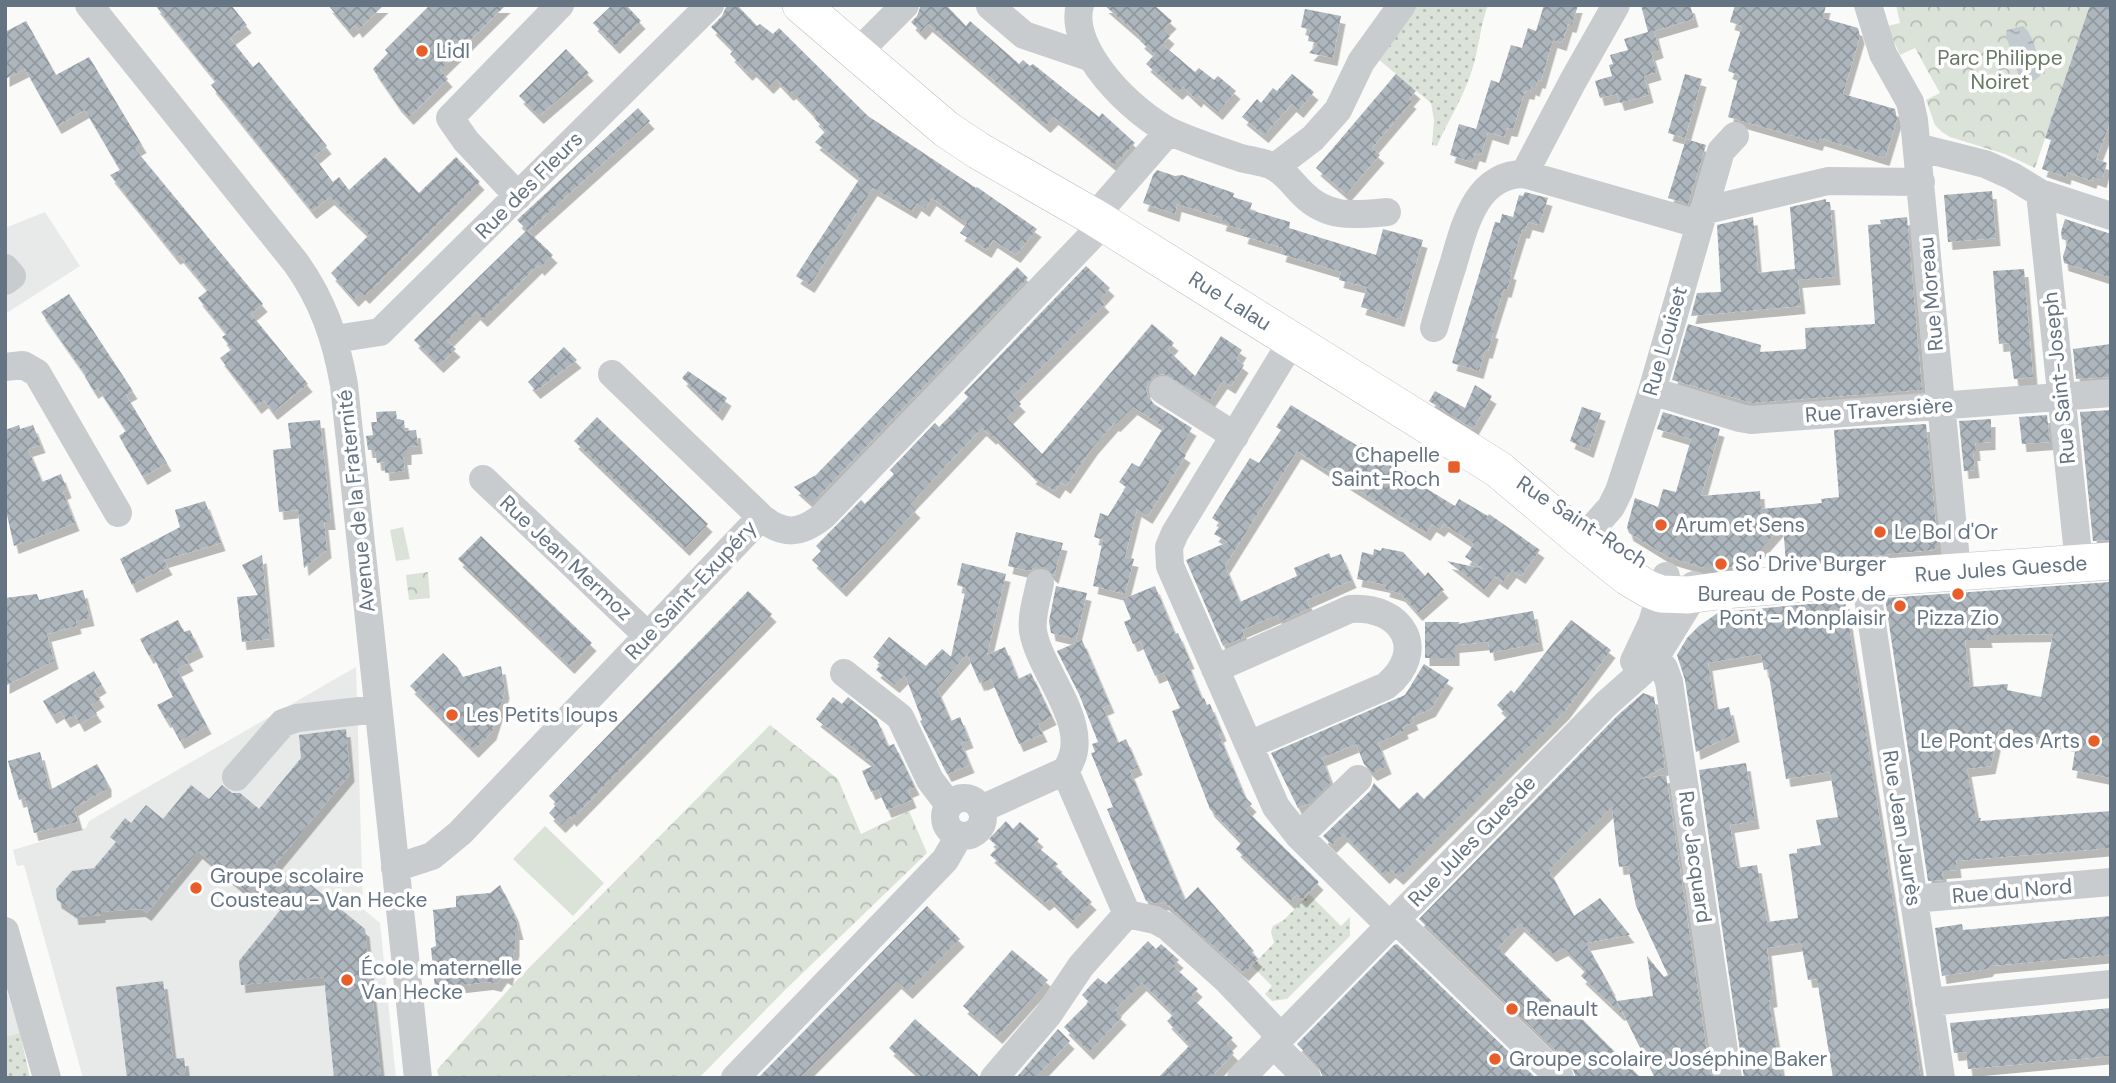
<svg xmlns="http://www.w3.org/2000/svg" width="2116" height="1083" viewBox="0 0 2116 1083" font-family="'DM Sans',sans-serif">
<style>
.built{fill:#e8e9e9}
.grass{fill:url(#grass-dots)}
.forest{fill:url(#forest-crowns)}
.garden{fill:#dbe2d8}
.water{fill:url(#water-ripples)}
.building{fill:url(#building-cross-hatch);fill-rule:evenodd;filter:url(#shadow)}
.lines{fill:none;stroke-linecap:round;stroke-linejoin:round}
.major-casing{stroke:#bbbfc3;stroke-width:38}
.minor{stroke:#c8cccf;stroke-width:28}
.major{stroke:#fff;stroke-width:37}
.poi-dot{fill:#e85e2a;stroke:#fff;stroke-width:2.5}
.labels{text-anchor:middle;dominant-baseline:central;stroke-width:7;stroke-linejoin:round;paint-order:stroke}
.poi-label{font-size:21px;fill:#647483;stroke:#fff;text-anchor:start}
.park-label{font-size:21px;fill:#667a63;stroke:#fff}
.street-label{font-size:21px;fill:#647483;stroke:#fff}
</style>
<defs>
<pattern id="grass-dots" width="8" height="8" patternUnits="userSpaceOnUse" patternTransform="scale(1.75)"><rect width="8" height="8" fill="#dbe2d8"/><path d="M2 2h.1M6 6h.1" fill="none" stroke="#b5bcb5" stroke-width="1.8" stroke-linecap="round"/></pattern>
<pattern id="forest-crowns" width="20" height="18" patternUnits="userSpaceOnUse" patternTransform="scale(1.75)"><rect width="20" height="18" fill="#dbe2d8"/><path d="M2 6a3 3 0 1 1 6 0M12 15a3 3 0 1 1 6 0" fill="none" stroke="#b5bcb5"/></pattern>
<pattern id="water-ripples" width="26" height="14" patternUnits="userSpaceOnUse" patternTransform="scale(1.75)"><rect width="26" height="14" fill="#c2cbd0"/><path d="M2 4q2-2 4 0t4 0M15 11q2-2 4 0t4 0" fill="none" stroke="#a1a9ae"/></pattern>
<pattern id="building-cross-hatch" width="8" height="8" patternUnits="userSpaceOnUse" patternTransform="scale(1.75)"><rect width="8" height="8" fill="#aeb6bd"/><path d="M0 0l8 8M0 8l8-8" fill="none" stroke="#91999f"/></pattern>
<filter id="shadow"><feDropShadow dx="4.5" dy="8" stdDeviation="0" flood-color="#0004"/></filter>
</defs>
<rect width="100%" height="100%" fill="#fafaf8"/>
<path class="built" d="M45,212L80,266L5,314V228Z
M356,667L363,909L380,923L396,1078H83L24,865L17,866L13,850L86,828L89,821Z
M5,985L20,1033L5,1037Z"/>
<path class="grass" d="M1416,5H1488C1480,26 1479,49 1472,70C1464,97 1448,120 1437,146L1432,145L1434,120L1431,103L1372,54L1405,24Z
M1309,894L1341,926L1350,917V936L1287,999L1272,1001L1265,994L1272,986L1252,966L1274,943L1271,931L1273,926L1284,920Z
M20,1033L30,1078H5V1037Z"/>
<path class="forest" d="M1896,5H2090L2035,168L2005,154L1950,137L1942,132L1935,125L1926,100L1940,93L1915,48L1900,55L1887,26L1900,23Z
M428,572L430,598L409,600L406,575Z
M770,725L838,779L861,834L909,811L927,853L784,991L699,1078H439L437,1070L517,980Z"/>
<path class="garden" d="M403,527L410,559L396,561L390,530Z
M545,826L604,883L573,916L513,859Z"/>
<path class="water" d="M2023,26C2035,36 2038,59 2041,74C2037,81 2030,82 2022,82L2019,77L2006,35L2007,30Z"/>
<path class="building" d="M155,5H231L247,25L230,38L253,67L259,62L327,146L314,157L333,182L339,177L349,190L385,157L419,193L456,157L480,182L365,296L361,292L354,299L331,273L369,235L330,197L312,211L211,85L216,81Z
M328,5H384L358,30L355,25L349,30Z
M430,5H506L440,70L448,79L409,117L397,104L373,69L388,53L385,50Z
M612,5H626L641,21L615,46L593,23Z
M727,5H737L757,26L760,24L773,34L779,28L868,116L976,188L977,187L1037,229L1016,255L993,240L987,250L960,233L967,223L932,198L925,209L917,203L912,211L873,188L810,285L796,276L860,178L815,142L826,131L814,118L816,116L792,91L789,93L776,79L769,86L752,69L748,73L730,54L734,50L711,27L722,16Z
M921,5H946L966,26L970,21L1019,64L1023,60L1030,66L1033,64L1099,117L1102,113L1135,143L1114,165L1054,117L1046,125L928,24L921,32L911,22L917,16Z
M1104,5H1154L1172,21L1163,30L1170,36L1155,54L1140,41L1142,38Z
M1544,5H1578L1572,25L1568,24L1562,43L1553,40L1541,81L1538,80L1535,89L1531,87L1530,92L1525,91L1513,129L1507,128L1504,137L1488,132L1481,155L1475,153L1472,162L1450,155L1459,124L1476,129L1491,80L1499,83L1511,45L1522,48L1528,28L1536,31Z
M1641,5H1690L1694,19L1654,31L1659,50L1651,53L1657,72L1644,76L1649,95L1620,103L1617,94L1600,98L1595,81L1612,76L1609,65L1613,64L1610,55L1628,50L1624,39L1648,32Z
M1735,5H1826L1823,18L1858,28L1860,36L1843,94L1895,109L1897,119L1885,158L1820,138L1818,143L1728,117L1739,75L1728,71L1742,26L1730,22Z
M2090,5H2111V121L2096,159L2107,163L2102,180L2093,177L2092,181L2067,172L2066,177L2042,169L2051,140L2045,138Z
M1305,9L1341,16L1333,58L1309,53L1318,43L1308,41L1310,30L1301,27Z
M26,21L56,75L89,57L142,145L135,149L263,304L251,314L308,384L273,412L264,400L257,406L220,358L232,349L222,337L227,334L198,298L208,290L179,255L176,257L110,175L120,170L85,110L57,126L25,69L5,79V32Z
M1163,45L1195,72L1199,68L1214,80L1218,76L1236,91L1218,112L1199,96L1197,100L1183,87L1178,92L1146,64Z
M566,49L589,73L539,116L519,96Z
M1292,74L1314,92L1299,110L1292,104L1264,135L1242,117L1257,99L1261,103L1273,88L1277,91Z
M1396,74L1416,91L1409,99L1412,101L1372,148L1380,155L1346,194L1316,168Z
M1685,74L1702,79L1685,138L1668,133Z
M638,108L650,121L528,231L553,255L540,268L538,265L483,319L476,312L447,341L456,349L439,365L414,340L527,230L517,220Z
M1686,139L1706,145L1688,204L1668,198Z
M1157,170L1175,176L1182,175L1234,193L1233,197L1252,203L1250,210L1290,222L1289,228L1376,255L1383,229L1423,240L1400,319L1361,307L1367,287L1339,280L1341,272L1281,254L1283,248L1243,236L1245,230L1221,223L1223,218L1177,204L1175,214L1143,203L1153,175Z
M1992,191L1996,238L1948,242L1944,195Z
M1525,192L1548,198L1539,225L1528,222L1525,231L1522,230L1509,271L1512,272L1507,290L1504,289L1491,330L1494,331L1488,351L1485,350L1479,371L1452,363L1495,222L1500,223L1502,214L1513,217L1519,195L1523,196Z
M1826,199V202H1830L1836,277L1798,280L1801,306L1691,316L1697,293L1721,292L1717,225L1753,217L1758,273L1795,269L1790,207Z
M1907,217L1922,390L1752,403L1672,380L1688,324L1761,345L1760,352L1806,349L1805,328L1875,324L1868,225L1881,224L1880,220Z
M2065,219L2111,234V278L2064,263L2063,256L2068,241L2062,239L2061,232Z
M1086,266L1110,288L1100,299L1105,304L1013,396L1021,404L1007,418L1042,454L1152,324L1174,343L1168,350L1195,376L1221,336L1242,350L1236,359L1244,365L1231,386L1223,381L1210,400L1164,374L1156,375L1149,382L1146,390L1149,398L1154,404L1192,428L1179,450L1186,455L1148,516L1137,509L1125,557L1134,559L1125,594L1093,586L1103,540L1094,537L1100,513L1108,516L1126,487L1119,482L1132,463L1139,467L1164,427L1133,407L1116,424L1114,423L1093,447L1066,486L1061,482L1055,491L1031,476L1033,474L993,435L992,437L982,428L910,504L916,510L842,589L812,560L821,551L816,546L861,500L865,504L894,474L890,470L935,423L939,427L956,410L968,397L964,393Z
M1017,267L1028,278L812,503L794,487L816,475Z
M2024,269L2033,377L2014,379L2009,343L1999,344L1993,271Z
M69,294L133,391L126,395L167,463L143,477L119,436L126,431L98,388L94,391L85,377L86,376L41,312Z
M2111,344V377L2076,379L2073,349Z
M564,347L577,360L536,391L528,382Z
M688,371L727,398L718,413L682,378Z
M1475,385L1492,396L1473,429L1429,401L1435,391L1465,408Z
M1291,405L1358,446L1361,443L1410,474L1409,478L1455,506L1459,499L1488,516L1489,514L1540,550L1521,576L1512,570L1503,582L1495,576L1484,590L1447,561L1484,569L1465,557L1474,544L1444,524L1440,529L1432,524L1426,533L1297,451L1225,566L1240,602L1297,576L1294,568L1329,553L1331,558L1341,554L1352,580L1307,600L1310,608L1280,622L1277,615L1242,630L1245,637L1223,646L1186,560L1228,542L1214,534L1221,524L1212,518L1250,458L1259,463L1281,430L1276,427Z
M1582,407L1601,413L1589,450L1570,441Z
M2111,410V540L2093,541L2080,412Z
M396,411L397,420H404L405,431L416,430L418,446L407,447V457H403L405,471L385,473L384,462L377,463L375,450H368L366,436L373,435L371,422H377L376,412Z
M1663,412L1720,429L1701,496L1760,491L1761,509L1822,503L1821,499L1839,497L1834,430L1926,424L1938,546L1933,550L1786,564L1783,524L1745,567L1705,568L1668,557L1629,533L1627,527L1635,498L1658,507L1663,489L1676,492L1691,439L1657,429Z
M2047,415L2050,442L2022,444L2019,417Z
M597,417L708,524L685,548L574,441Z
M1991,419V442L1975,443L1976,453H1973L1975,470L1964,471L1959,421Z
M320,420L331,522H324L327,550L304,568L298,510L279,512L273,450L291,448L288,423Z
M19,425L20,429L33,425L41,445L28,449L42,482L61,474L67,490L63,492L75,523L14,546L5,506V430Z
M205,501L221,543L164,560L168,567L132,585L120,559L180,527L175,510Z
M1016,532L1063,543L1054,576L1044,567H1036L1029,571L1008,566Z
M481,536L592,643L570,666L458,559Z
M1382,548L1403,552L1425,576L1428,572L1444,590L1418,613L1401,594L1385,589L1386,585L1357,579L1362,552L1373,555L1374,549L1381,551Z
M262,555L270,639L242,642L237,597L258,595L242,565Z
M962,563L1006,574L987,655L1005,647L1018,679L1031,673L1052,717L1038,724L1043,734L1019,744L991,679L982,683L981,681L980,684L967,654L937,689L951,721L960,717L969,740L961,743L970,765L947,774L920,721L922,720L905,675L895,685L876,670L881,664L873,657L889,637L926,666L942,649L951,657L966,588L957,585Z
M2111,582V778L2072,770L2076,745L1999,730L1991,766L1967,769L1976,818H1981L1980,821L2111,811V848L1956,861L1957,870L1942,871L1943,880L1928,881L1885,598ZM2053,634L2041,697L2007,690L2008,684L1970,687L1965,640H1988L1987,635Z
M1056,586L1087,593L1076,639L1051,633L1049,621Z
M1155,586L1175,634L1178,633L1190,661L1187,662L1202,699L1204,698L1207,705L1210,704L1222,733L1219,735L1245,797L1252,804L1246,810L1319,882L1302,900L1297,895L1290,901L1236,849L1242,842L1210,809L1172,711L1180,708L1164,672L1155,676L1140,641L1133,644L1124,622L1131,619L1123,599Z
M83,590L90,618L76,621L77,626L47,634L54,661L5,686V598L37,594L39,600Z
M748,591L772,614L572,819L570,816L561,825L549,813L557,804L549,796Z
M1845,601L1921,1078H1833L1817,979L1808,980L1801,943L1767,948L1773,999L1769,1000L1782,1078H1744L1699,770L1746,763L1755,821L1730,825L1737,868L1757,865L1767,922L1798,918L1789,854L1797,853V849L1821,845L1816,820L1838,817L1830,772L1786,779L1768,669L1764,670L1761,654L1708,663L1715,710L1729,707L1735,734L1696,752L1685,680L1677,655L1687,638L1699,626L1719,612Z
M1533,611L1539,643L1490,653L1488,642L1455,645V658H1425V622H1460L1458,624Z
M178,620L184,632L190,630L199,649L185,656L189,663L177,669L207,726L180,741L168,719L166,720L157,705L173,697L152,654L149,656L140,639Z
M1571,620L1611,650L1565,711L1399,877L1391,870L1385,876L1343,834L1332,845L1323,836L1370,791L1374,783L1399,809L1417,792L1424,799L1508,716L1497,705L1511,690L1514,693Z
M1082,640L1110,705L1103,708L1118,743L1126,739L1138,767L1130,771L1185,900L1198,887L1254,951L1251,953L1258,959L1244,973L1164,902L1159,904L1146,901L1107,809L1113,807L1091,753L1095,752L1092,744L1098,742L1079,694L1057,651Z
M443,653L457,667L463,677L501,666L505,691L492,732L474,750L410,686Z
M1424,664L1449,680L1431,709L1412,717L1414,722L1403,727L1404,731L1378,743L1387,766L1373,773L1364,764L1356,744L1322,758L1331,782L1310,803L1298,808L1271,753L1405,695Z
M94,671L102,685L94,690L100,699L91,705L97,714L80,724L75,715L66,720L60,711L52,716L43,701Z
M1643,693L1654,697L1665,767L1640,779L1666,775L1711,1078H1655L1617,1001L1653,996L1647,956L1664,977L1668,975L1636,906L1628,866L1619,867L1612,807L1549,870L1574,916L1600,898L1630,935L1586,943L1611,988H1610L1622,1012L1620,1013L1581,976L1586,970L1564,948L1552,954L1520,924L1498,948L1568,1017L1574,1011L1641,1078H1576L1572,1066L1419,919L1617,716Z
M833,697L842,704L848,697L877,720L888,746L894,744L915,787L908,790L912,800L887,810L878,789L871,792L862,771L875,765L816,719Z
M346,729L350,774L274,866L299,887L305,880L365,929L381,1078H334L324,977L241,985L239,961L282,908L257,886L250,895L198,851L147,913L141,909L101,912V915L74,917L73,911L57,900L56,889L72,871L94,868L116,842L110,837L125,818L131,823L146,805L163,819L191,785L209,799L222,785L232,793H240L259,809L301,758L299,735Z
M40,752L50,790L97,764L107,782V789L74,808L78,822L34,833L25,798L19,800L8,761Z
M1006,821L1013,829L1020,822L1039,839L1034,844L1058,864L1055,867L1092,902L1073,921L1050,899L1045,903L990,855L998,847L989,839Z
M500,885L514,913L519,932H515V948L508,978L503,975L497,984L489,982L435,988L431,948L436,946L433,910L456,907V896L490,893Z
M927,906L960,939L908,991L897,981L800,1078H758Z
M2111,916V955L1990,966L1988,969L1942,976L1935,928L1962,924L1963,930Z
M1148,941L1156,949L1161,944L1179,960L1173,966L1198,989L1191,997L1233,1038L1226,1045L1234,1053L1210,1078H1158L1190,1045L1167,1021L1174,1014L1142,983L1115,1010L1122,1017L1089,1052L1064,1027L1089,1002L1082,995L1090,986L1098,978L1106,984Z
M1397,944L1536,1078H1323L1319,1067L1297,1044L1394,945Z
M1012,950L1048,980L998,1036L963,1006Z
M163,981L173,1059L184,1058L186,1074L161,1078H127L116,987Z
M2111,1008V1056L1968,1069L1966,1052L1954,1053L1950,1023Z
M915,1019L978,1075V1078H922L889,1048Z
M1058,1029L1070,1041L1035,1078H1016Z"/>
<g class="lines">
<defs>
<path id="major" d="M801,5L946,129L979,151L1094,217L1498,469L1582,540L1628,577L1648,589L1661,594L1688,595L1724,590L1844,580L2111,561"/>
</defs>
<use href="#major" class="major-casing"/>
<path class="minor" d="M89,5L296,263C323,301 336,339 344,385L418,1078
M1080,5C1067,50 1134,114 1171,132C1193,142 1217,150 1241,158C1251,161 1267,162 1276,168C1286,174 1295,186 1303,194C1328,219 1355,215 1387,212
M1868,5L1883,54L1910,102L1914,120L1957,571
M990,6L1024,35L1089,57
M858,52L905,5
M1917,147L1985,164L2012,176L2040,193L2111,216
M1275,167L1313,138L1338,110L1361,62L1402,5
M1524,174L1573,81L1616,5
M2040,193L2079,563
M518,196L466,141L450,118L560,5
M1703,211L1828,181L1921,182
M1094,217L1169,131
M5,268L12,276L5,281
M1434,328C1440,307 1446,286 1453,265C1464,228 1475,174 1524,174L1698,224
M335,339L380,332L710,5
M1292,341L1175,533L1169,547L1170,566L1276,807L1299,836L1389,925
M5,367L23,365L37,373L118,513
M612,374L761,517
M1163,390L1235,436
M1652,391L1740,418L1751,420L2111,393
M483,479L648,636
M1582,540L1611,507L1619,491L1652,391L1721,151L1735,136
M1865,578L1941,1078
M1040,583C1037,598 1031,616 1033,631C1040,674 1097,729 1065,771L1127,914L1155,920L1168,927L1227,980L1281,1037
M1643,647L1664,668L1669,682L1728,1078
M1634,661L1652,623L1666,576
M1215,669L1350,609C1403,605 1429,651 1386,686L1249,745
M844,673L900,717L930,780L949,805
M236,777L283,723L297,718L378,709
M945 817a19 19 0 1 1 38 0a19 19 0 1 1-38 0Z
M981,809L1065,771
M1299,836L1358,779
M395,868L432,856L460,833L761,517C783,536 801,534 823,516L1104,223
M1913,899L2111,882
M1395,919L1560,1078
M5,931L47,1078
M1929,1002L2111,984
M1273,1044L1307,1078
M735,1078L945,860L959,836
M994,1078L1048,1015L1081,966L1127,914
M1241,1078L1606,704L1641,673L1660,650L1689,603L1694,585"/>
<use href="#major" class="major"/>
</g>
<g class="poi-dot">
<circle cx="422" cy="51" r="7"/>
<rect x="1447" y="460" width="14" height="14" rx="3.5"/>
<circle cx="1661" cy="525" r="7"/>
<circle cx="1880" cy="532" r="7"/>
<circle cx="1721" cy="564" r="7"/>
<circle cx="1958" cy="594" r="7"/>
<circle cx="1900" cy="606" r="7"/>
<circle cx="452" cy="715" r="7"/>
<circle cx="2094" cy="741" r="7"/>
<circle cx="196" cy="888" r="7"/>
<circle cx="347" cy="980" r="7"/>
<circle cx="1512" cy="1009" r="7"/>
<circle cx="1495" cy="1059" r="7"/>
</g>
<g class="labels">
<g class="poi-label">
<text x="436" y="51">Lidl</text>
<text x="1440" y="455" text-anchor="end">Chapelle<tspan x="1440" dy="24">Saint-Roch</tspan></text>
<text x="1675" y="525">Arum et Sens</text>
<text x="1894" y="532">Le Bol d'Or</text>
<text x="1735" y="564">So' Drive Burger</text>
<text x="1886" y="594" text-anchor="end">Bureau de Poste de<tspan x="1886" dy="24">Pont - Monplaisir</tspan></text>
<text x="1958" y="618" text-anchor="middle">Pizza Zio</text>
<text x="466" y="715">Les Petits loups</text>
<text x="2080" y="741" text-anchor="end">Le Pont des Arts</text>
<text x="210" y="876">Groupe scolaire<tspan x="210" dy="24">Cousteau - Van Hecke</tspan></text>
<text x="361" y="968">École maternelle<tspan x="361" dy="24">Van Hecke</tspan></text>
<text x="1526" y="1009">Renault</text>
<text x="1509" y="1059">Groupe scolaire Joséphine Baker</text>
</g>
<g class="park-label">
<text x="2000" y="58">Parc Philippe<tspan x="2000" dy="24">Noiret</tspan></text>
</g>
<g class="street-label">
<text transform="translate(529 185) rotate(-45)">Rue des Fleurs</text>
<text transform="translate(1931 294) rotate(-95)">Rue Moreau</text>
<text transform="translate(1230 301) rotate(32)">Rue Lalau</text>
<text transform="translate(1665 341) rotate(-74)">Rue Louiset</text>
<text transform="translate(2059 378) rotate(-96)">Rue Saint-Joseph</text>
<text transform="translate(1879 410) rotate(-4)">Rue Traversière</text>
<text transform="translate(356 501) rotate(-96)">Avenue de la Fraternité</text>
<text transform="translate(1582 522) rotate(33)">Rue Saint-Roch</text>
<text transform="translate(566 558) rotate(43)">Rue Jean Mermoz</text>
<text transform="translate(2001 569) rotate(-4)">Rue Jules Guesde</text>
<text transform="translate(691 590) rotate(-47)">Rue Saint-Exupéry</text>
<text transform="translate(1902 828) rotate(81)">Rue Jean Jaurès</text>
<text transform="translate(1472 841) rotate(-46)">Rue Jules Guesde</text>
<text transform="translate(1695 857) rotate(82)">Rue Jacquard</text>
<text transform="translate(2012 891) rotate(-5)">Rue du Nord</text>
</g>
</g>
<rect width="2116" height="1083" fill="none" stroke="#647483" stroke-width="14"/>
</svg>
